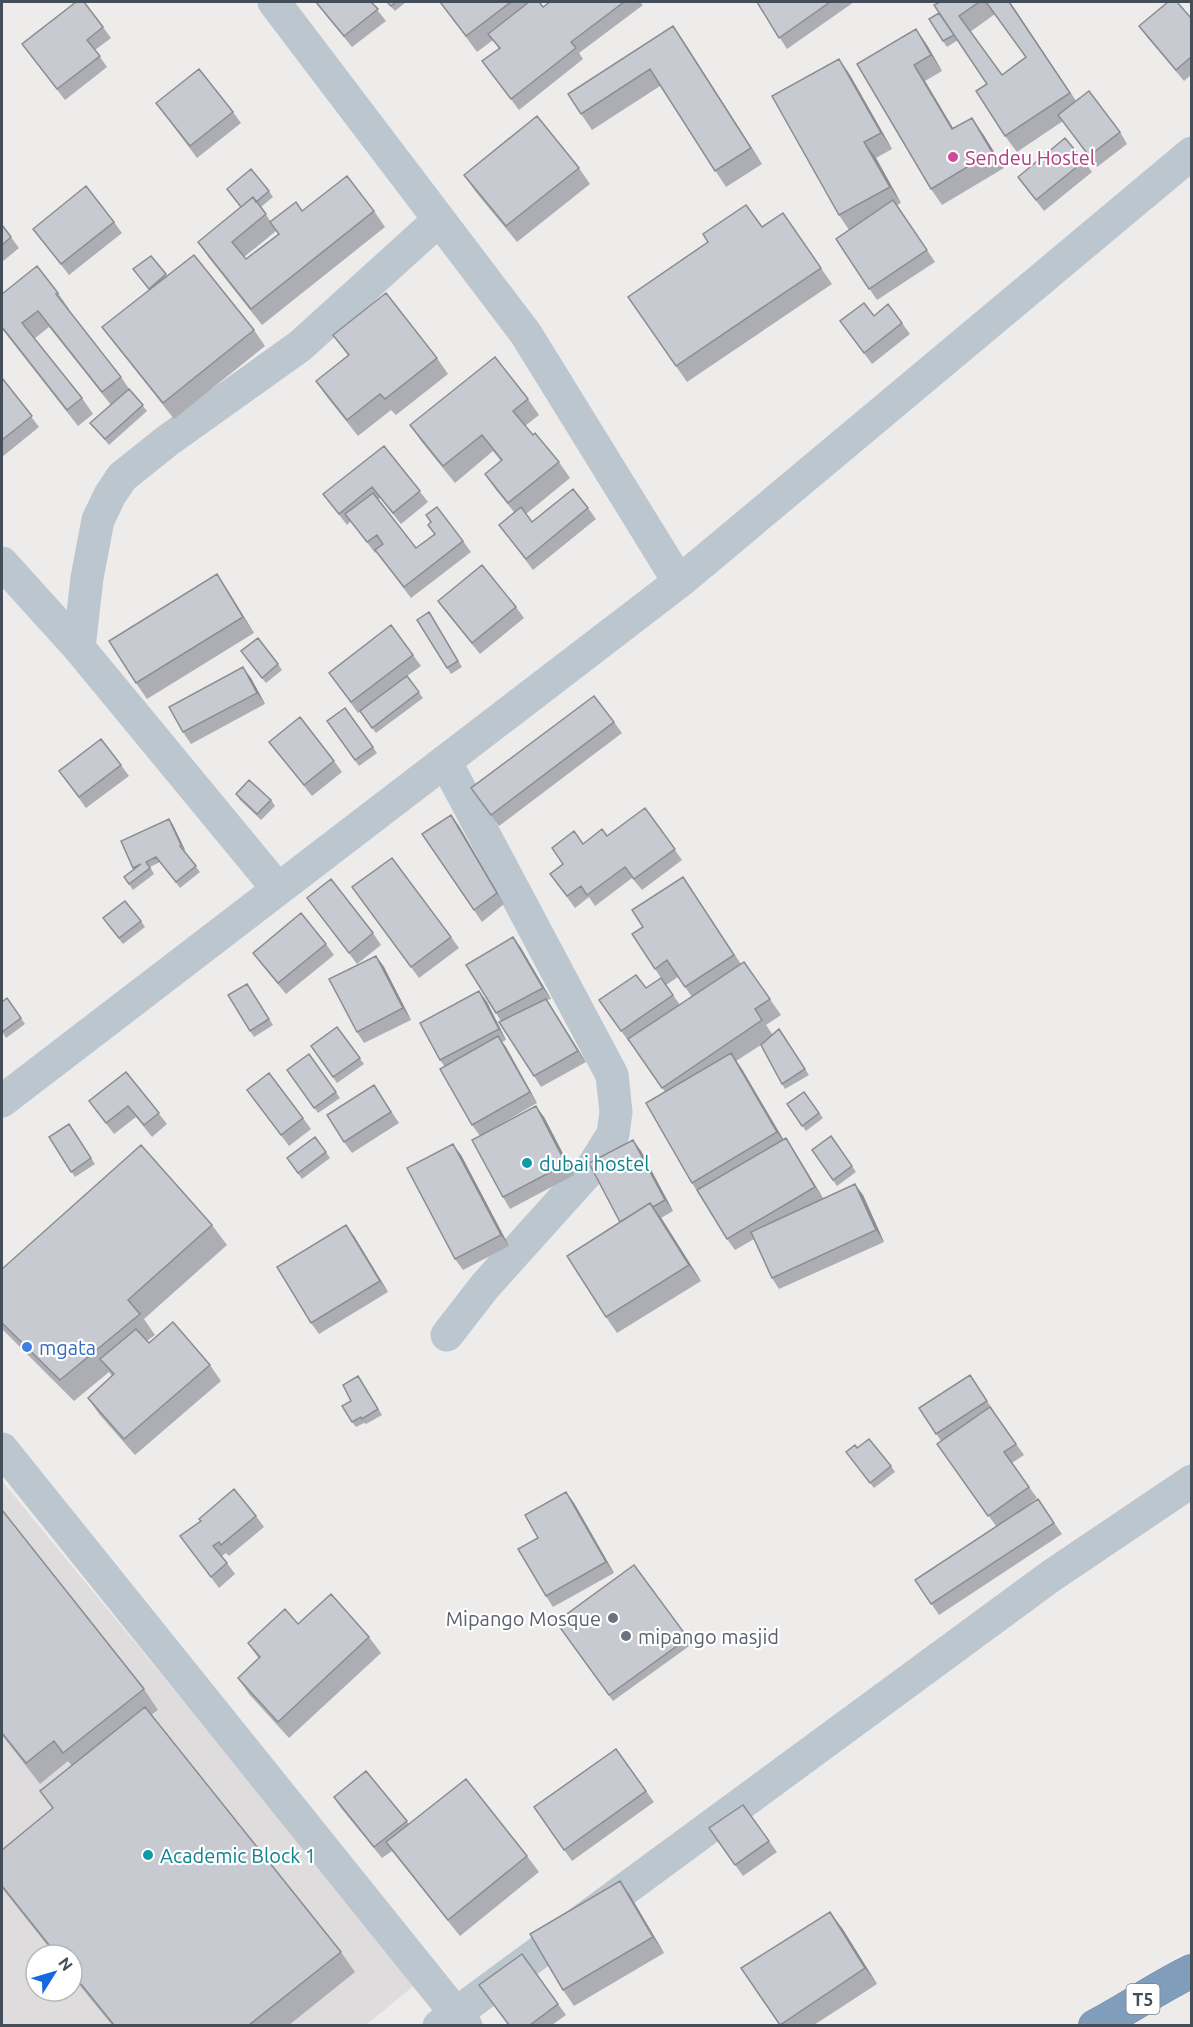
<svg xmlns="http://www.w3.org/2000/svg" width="1193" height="2027" viewBox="0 0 1193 2027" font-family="Ubuntu,sans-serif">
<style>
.education{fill:#dfdcdd;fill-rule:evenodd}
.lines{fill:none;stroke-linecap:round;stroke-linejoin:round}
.highway-casing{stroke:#6c88a8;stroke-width:34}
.street{stroke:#bbc6cf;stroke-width:33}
.highway{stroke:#819dbc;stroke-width:33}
.wall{fill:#acaeb4;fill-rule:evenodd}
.shaded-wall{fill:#8c8d92}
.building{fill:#c8cad1;stroke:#8c8d92;stroke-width:1.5}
.hotel-dot{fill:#d1479c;stroke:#fff;stroke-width:2}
.culture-dot{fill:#0f9aa8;stroke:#fff;stroke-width:2}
.shop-dot{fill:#3f7fe0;stroke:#fff;stroke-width:2}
.worship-dot{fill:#6b7280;stroke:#fff;stroke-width:2}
.labels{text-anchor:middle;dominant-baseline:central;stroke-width:4.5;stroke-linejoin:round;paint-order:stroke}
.shield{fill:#fff;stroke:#7b838b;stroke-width:1.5}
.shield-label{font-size:18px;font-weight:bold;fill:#434e59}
.hotel-label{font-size:20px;fill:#b23c85;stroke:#fff;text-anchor:start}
.culture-label{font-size:20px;fill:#0d838f;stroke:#fff;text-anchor:start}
.shop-label{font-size:20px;fill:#366cbe;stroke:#fff;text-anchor:start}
.worship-label{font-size:20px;fill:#5b616d;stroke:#fff;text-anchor:end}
</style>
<rect width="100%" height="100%" fill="#eeebeb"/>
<path class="education" d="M2,1481L416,1984L366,2025H2ZM36,1955H72V1991H36Z"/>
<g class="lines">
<defs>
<path id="highway" d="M1095,2026C1128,2009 1158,1987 1192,1971"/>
</defs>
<use href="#highway" class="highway-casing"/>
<path class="street" d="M274,2L526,334L679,582
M2,563L79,648L278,889
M79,648L87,578L98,520L110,495L122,477L167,441L300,346L439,220
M445,761L612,1075L616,1112L613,1134L593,1166L485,1286L447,1335
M2,1101L679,582L1192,153
M2,1449L466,2026
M439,2026L1051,1576L1192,1481"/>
<use href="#highway" class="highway"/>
</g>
<path class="wall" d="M315,2H371L386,21L352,47Z
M387,2H406L395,11Z
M440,2H543L541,4L543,7L550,2H640L643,5L579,53L583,59L519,110L482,61L499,49L493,40L477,52Z
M757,2H854L787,49Z
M940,2H1010L1076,101L1120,132L1127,144L1097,167L1063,121L1017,152L1005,136L987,84L958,40L947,47L943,41L939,13ZM995,14L1026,57L1002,75L970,32Z
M1191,18V75L1184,81L1147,37L1139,26Z
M103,27L111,38L95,50L107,67L65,100L22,44Z
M916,29L927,45L942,71L925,81L953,128L983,134L1004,168L942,205L931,189L857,64Z
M684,42L762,164L726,187L660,86L592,130L581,114Z
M839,59L850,75L892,149L876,158L901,203L897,205L935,262L877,300L836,239L849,230L839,215Z
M156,103L233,112L241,123L197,158Z
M1084,161L1092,172L1044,211L1018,177Z
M579,168L590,184L517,242L475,191L464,175Z
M269,191L273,197L261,207L271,222L302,211H374L385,227L262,325L209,258L198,242ZM276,231L278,234L246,259L244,257Z
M783,213L832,284L687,382L628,297L762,227Z
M114,222L122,233L69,275L33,229Z
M2,225L19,248L2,262Z
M151,256L167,276L254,330L265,346L174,419L114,343L102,327L149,290L133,269Z
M58,293L69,309L68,310L121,377L132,393L147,411L109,445L90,423L111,405L49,327L34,339L82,398L93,414L78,426L2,329V294Z
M840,321L902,323L910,334L872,364Z
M333,335L437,358L448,374L396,415L391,410L358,436L327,397L316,381L348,355Z
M2,378L39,427L2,457Z
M528,399L539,415L525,426L533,435L559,462L570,478L526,514L532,522L588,508L596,519L533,570L499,525L514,512L496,490L485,474L501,461L493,451L455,483L421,441L410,425Z
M384,446L428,502L401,524L380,498L378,499L416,548L463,541L471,552L411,598L376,552L375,553L351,521L347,525L323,494Z
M228,591L254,633L147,699L136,683Z
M438,601L516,607L524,618L480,654L446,612Z
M433,618L462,667L451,674L447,668Z
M413,655L421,666L407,676L423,698L376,733L360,712L358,713L329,673Z
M245,657L278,664L282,670L266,683Z
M251,678L265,704L191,744L183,732Z
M345,708L377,753L359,766L327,721Z
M614,722L622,733L499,826L471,788Z
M269,742L334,761L342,772L312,796Z
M121,765L129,776L86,808L59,771Z
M236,794L271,800L275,806L261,820L240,800Z
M645,808L682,860L642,890L632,878L595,906L589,897L575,908L550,874L563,864L583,844L607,836Z
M451,815L459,826L504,904L482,922L422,834Z
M169,819L173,825L185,850L184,851L200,872L180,888L160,862L150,867L154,874L133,890L124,877L134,870L133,868Z
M683,877L741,964L744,962L781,1015L766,1025L773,1035L779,1029L809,1075L785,1089L782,1084L764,1043L736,1061L783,1139L793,1149L823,1198L863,1195L884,1242L779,1289L772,1278L754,1239L735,1250L727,1239L692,1183L665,1092L630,1042H629L599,1000L646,988L661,978L632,934L643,927ZM678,977L692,997L680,1005L666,985Z
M352,887L451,937L459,948L419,978Z
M307,898L373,933L381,945L357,964Z
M141,921L145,927L123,944L107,924Z
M513,937L521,948L551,999L547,1000L586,1062L541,1087L534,1076L496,1013Z
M326,944L334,955L286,994L261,964L253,953Z
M376,956L384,967L411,1020L364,1043L357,1032Z
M247,984L273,1025L254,1037L250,1031Z
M479,991L487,1002L506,1040L502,1042L537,1103L480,1136L472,1125L445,1067L440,1060Z
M7,998L25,1024L6,1038L2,1031Z
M337,1027L364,1064L337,1083L311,1046Z
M309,1054L340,1098L318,1113L287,1070Z
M126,1072L167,1124L152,1137L136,1117L114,1134L89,1101Z
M374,1085L399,1123L352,1153L344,1142Z
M247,1090L303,1118L311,1129L289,1146Z
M804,1092L823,1118L806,1131L787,1104Z
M544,1117L574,1175L510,1209L503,1197Z
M69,1124L95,1164L75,1177L49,1137Z
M831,1136L856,1172L837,1186L812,1150Z
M315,1137L330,1158L302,1179L287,1158Z
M633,1140L641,1151L673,1211L661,1218L701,1281L617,1333L606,1317Z
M461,1155L509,1246L463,1270L455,1259Z
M212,1225L227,1245L144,1319L155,1335L147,1341L149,1343L210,1365L221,1381L135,1455L99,1414L88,1398L112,1376L109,1372L74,1401L2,1329V1269Z
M354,1236L388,1292L319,1334L311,1323Z
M970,1375L995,1413H994L1024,1455L1012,1463L1037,1498L1017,1513L1038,1499L1062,1534L939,1615L915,1580L996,1526L937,1444L941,1441L919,1408Z
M358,1376L382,1415L366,1424L364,1423L356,1427L352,1422L351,1401Z
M857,1448L891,1466L895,1472L874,1488L846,1452Z
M566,1492L574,1503L614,1573L553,1607L546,1596L538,1538Z
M2,1510L144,1689L158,1710L151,1715L341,1952L355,1972L289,2025H112L72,1976V1955H55L2,1888V1850L53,1808L40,1791L72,1766L68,1761L40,1784L2,1735Z
M256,1516L264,1527L229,1556L226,1553L222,1556L235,1574L219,1588L180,1536L200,1521L199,1519Z
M634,1565L692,1644L613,1701L556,1622Z
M298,1624L369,1637L381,1653L289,1738L249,1694L238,1678L259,1659L248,1643Z
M616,1749L654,1802L572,1861L534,1807Z
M366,1771L409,1824L527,1856L539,1872L460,1936L392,1851L382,1858L341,1808L334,1797Z
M743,1805L777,1852L743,1876L709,1828Z
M620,1881L631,1897L664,1953L574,2006L563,1990Z
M842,1928L877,1984L814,2025H780L741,1968Z
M522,1954L566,2015L552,2025H508Z"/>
<path class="shaded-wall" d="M1009,2H1010L1081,109L1070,93Z
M673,26L684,42L762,164L751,148Z
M916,29L927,45L942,71L931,55Z
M839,59L850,75L892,149L881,133Z
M914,65L925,81L963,145L952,129Z
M972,118L983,134L1004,168L992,152Z
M864,142L876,158L901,203L890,187Z
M217,574L228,591L254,633L243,617Z
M243,667L251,678L265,704L257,693Z
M451,815L459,826L504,904L497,893Z
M169,819L173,825L185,850L181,845Z
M513,937L521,948L551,999L543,988Z
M376,956L384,967L411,1020L403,1008Z
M479,991L487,1002L506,1040L499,1029Z
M546,999L554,1011L586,1062L578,1051Z
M498,1036L506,1047L537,1103L530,1092Z
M731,1053L742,1069L789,1149L777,1132Z
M536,1106L544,1117L574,1175L566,1164Z
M786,1138L793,1149L823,1198L815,1187Z
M633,1140L641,1151L673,1211L665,1200Z
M453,1144L461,1155L509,1246L501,1235Z
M855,1184L863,1195L884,1242L876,1230Z
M650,1203L662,1219L701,1281L689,1265Z
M346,1225L354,1236L388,1292L380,1281Z
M566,1492L574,1503L614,1573L606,1562Z
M620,1881L631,1897L664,1953L653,1937Z
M830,1912L842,1928L877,1984L865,1968Z"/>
<path class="building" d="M76,2H84L103,27L87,40L100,56L57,89L22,44Z
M316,2H371L378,9L344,36Z
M387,2H396L391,6Z
M440,2H511L466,36Z
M529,2H539L543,7L550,2H624L571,42L576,48L511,99L482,61L500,48L488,34Z
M757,2H830L779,38Z
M940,2H979L959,16L1002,75L1026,57L986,2H1009L1070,93L1005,136L976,91L987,84L934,5Z
M1168,2H1177L1191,18V57L1176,70L1139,26Z
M939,13L954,35L943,41L929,19Z
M673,26L751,148L715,171L650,69L581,114L568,94Z
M916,29L931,55L914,65L952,129L972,118L992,152L931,189L857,64Z
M839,59L881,133L864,142L890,187L839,215L772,96Z
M199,69L233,112L190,146L156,103Z
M1089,91L1120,132L1089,156L1058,115Z
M537,116L579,168L506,226L464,175Z
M1065,138L1084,161L1036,200L1018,177Z
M251,169L269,191L256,202L253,197L241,207L227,189Z
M347,176L374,211L251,309L198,242L253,197L266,214L232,242L246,259L279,234L270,222L296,202L302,211Z
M86,186L114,222L61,264L33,229Z
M893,200L927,250L869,289L836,239Z
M746,205L762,227L783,213L821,268L676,366L628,297L708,242L703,234Z
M2,225L11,237L2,245Z
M194,255L254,330L163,403L102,327Z
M151,256L166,274L149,289L133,269Z
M37,266L58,293L56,294L121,377L102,392L38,311L22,323L82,398L67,410L2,327V294Z
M386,293L437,358L385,399L380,394L347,420L316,381L349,355L333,335Z
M864,303L874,316L888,304L902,323L864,353L840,321Z
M495,357L528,399L513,411L533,435L535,433L559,462L508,503L485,474L502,460L482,435L443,466L410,425Z
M2,378L32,416L2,440Z
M129,389L143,405L105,439L90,423Z
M384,446L420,491L393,513L372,487L339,514L323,494Z
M573,489L588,508L526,559L499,525L521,507L532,522Z
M373,493L416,548L435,534L428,525L431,522L426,515L437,507L463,541L404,587L375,550L383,544L377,535L367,542L345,514Z
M482,565L516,607L472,643L438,601Z
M217,574L243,617L136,683L109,641Z
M429,612L458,661L447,668L417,620Z
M391,625L413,655L351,702L329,673Z
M258,638L278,664L262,678L241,651Z
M243,667L257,693L183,732L169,707Z
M407,676L419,692L372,728L360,711Z
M594,696L614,722L491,815L471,788Z
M345,708L373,747L355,760L327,721Z
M300,717L334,761L304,785L269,742Z
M101,739L121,765L79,797L59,771Z
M249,780L271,800L257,814L236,794Z
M645,808L675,849L634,879L625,867L587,895L581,886L567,896L550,874L563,864L552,848L574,831L583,844L602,829L607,836Z
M451,815L497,893L474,910L422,834Z
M169,819L181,845L180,846L196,866L176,882L156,857L146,862L150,868L129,884L124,877L141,864L133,868L121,841Z
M392,858L451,937L411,967L352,887Z
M683,877L734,955L685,987L667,960L655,969L632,934L643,927L632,910Z
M331,879L373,933L349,953L307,898Z
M125,901L141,921L119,938L103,918Z
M301,913L326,944L278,983L253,953Z
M513,937L543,988L496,1013L466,965Z
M376,956L403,1008L357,1032L329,979Z
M744,962L770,999L755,1009L762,1020L662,1088L628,1039Z
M636,975L646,988L661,978L673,995L621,1031L599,1000Z
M247,984L269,1019L250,1031L228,995Z
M479,991L499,1029L440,1060L420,1023Z
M7,998L21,1018L2,1032V1002Z
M546,999L578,1051L534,1076L499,1022Z
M337,1027L360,1058L333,1077L311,1046Z
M779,1029L805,1069L782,1084L761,1045Z
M498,1036L530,1092L472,1125L440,1069Z
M731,1053L777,1132L692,1183L646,1103Z
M309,1054L336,1092L314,1108L287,1070Z
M126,1072L159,1113L144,1125L128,1106L106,1123L89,1101Z
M269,1073L303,1118L281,1135L247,1090Z
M374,1085L391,1112L344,1142L327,1115Z
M804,1092L819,1113L802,1126L787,1104Z
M536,1106L566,1164L503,1197L472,1140Z
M69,1124L91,1158L71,1172L49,1137Z
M831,1136L852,1166L833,1180L812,1150Z
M315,1137L326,1152L298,1173L287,1158Z
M786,1138L815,1187L727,1239L697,1190Z
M633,1140L665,1200L653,1207L650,1203L620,1222L589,1163Z
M453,1144L501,1235L455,1259L407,1168Z
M141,1145L212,1225L128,1300L140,1314L60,1380L2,1323V1269Z
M855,1184L876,1230L772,1278L751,1232Z
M650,1203L689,1265L606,1317L567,1256Z
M346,1225L380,1281L311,1323L277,1267Z
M173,1322L210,1365L124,1439L88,1398L114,1374L100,1359L136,1329L149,1343Z
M970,1375L987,1401L936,1434L919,1408Z
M358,1376L378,1409L362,1419L361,1417L352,1422L342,1406L351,1401L343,1385Z
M990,1407L1016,1444L1004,1452L1029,1487L988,1516L937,1444Z
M869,1439L891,1466L870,1483L846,1452L855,1445L857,1448Z
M234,1489L256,1516L221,1545L219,1542L213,1546L227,1563L211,1577L180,1536L201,1521L199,1519Z
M566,1492L606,1562L546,1596L518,1549L538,1538L525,1515Z
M1038,1499L1054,1523L931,1604L915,1580Z
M2,1510L144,1689L63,1753L54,1741L26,1763L2,1733Z
M634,1565L688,1638L609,1695L556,1622Z
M331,1594L369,1637L278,1722L238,1678L260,1657L248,1643L285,1609L298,1624Z
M145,1707L341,1952L249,2025H114L72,1973V1955H57L2,1886V1850L53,1808L40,1791Z
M616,1749L646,1791L564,1850L534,1807Z
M366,1771L407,1821L374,1847L334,1797Z
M466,1779L527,1856L448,1920L386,1842Z
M743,1805L769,1841L735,1865L709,1828Z
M620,1881L653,1937L563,1990L530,1934Z
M830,1912L865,1968L780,2025L741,1968Z
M522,1954L558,2004L530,2025H509L479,1985Z"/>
<circle class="hotel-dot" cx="953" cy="157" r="6"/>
<g class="culture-dot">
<circle cx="527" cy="1163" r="6"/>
<circle cx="148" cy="1855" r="6"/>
</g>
<circle class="shop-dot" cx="27" cy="1347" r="6"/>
<g class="worship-dot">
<circle cx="613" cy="1618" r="6"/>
<circle cx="626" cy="1636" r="6"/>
</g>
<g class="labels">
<rect class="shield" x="1126.5" y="1984" width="33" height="30" rx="4.5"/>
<g class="shield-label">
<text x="1143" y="1999">T5</text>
</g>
<g class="hotel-label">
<text x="965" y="157">Sendeu Hostel</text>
</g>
<g class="culture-label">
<text x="539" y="1163">dubai hostel</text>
<text x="160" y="1855">Academic Block 1</text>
</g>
<g class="shop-label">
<text x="39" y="1347">mgata</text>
</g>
<g class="worship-label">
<text x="601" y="1618">Mipango Mosque</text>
<text x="638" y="1636" text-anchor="start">mipango masjid</text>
</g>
</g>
<rect width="1193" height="2027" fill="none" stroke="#434e59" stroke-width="6"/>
<g transform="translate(54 1973) rotate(53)"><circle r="28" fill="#ffffff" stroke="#b4b8bd" stroke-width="1.5"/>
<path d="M0-4.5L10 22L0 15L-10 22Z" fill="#1469df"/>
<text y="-9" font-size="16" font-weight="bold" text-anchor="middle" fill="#434e59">N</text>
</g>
</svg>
